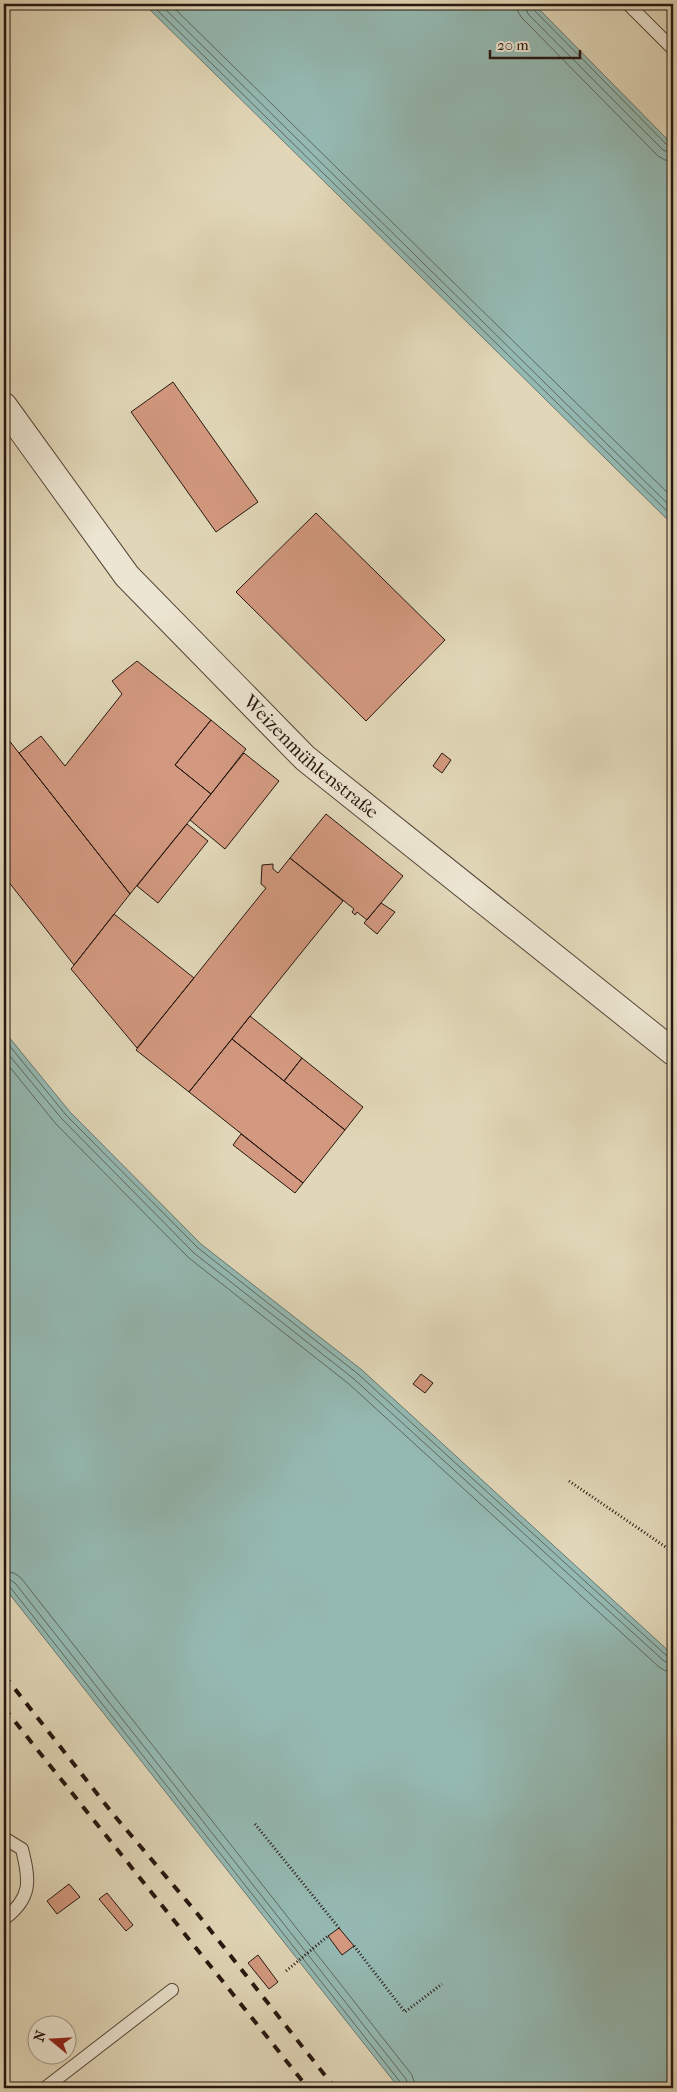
<svg xmlns="http://www.w3.org/2000/svg" width="677" height="2092" viewBox="0 0 677 2092" font-family="'IM FELL French Canon',serif">
<style>
.water{fill:#94b9b2;stroke:#687871}
.lines{fill:none;stroke-linecap:round;stroke-linejoin:round}
.shore{stroke:#5d6860;stroke-width:1}
.building{fill:#d39980;stroke:#26160f}
.lane-casing{stroke:#554639;stroke-width:14}
.street-casing{stroke:#554639;stroke-width:28}
.path{stroke:#26160f;stroke-width:3;stroke-dasharray:1 2.5;stroke-linecap:butt}
.lane{stroke:#ece5d1;stroke-width:12}
.street{stroke:#ece5d1;stroke-width:26}
.rail{stroke:#26160f;stroke-width:4;stroke-dasharray:9 9;stroke-linecap:butt}
.labels{text-anchor:middle;dominant-baseline:central;stroke-width:4;stroke-linejoin:round;paint-order:stroke}
.street-label{font-size:19px;fill:#26160f;stroke:#ece5d1}
</style>
<rect width="100%" height="100%" fill="#e1d7b8"/>
<filter id="stains"><feTurbulence type="fractalNoise" baseFrequency=".004" numOctaves="4"/><feColorMatrix values="0 0 0 0 .2 0 0 0 0 .09 0 0 0 0 .02 0 0 0 .5 -.17"/></filter>
<radialGradient id="worn" r=".72"><stop offset=".6" stop-color="#630" stop-opacity="0"/><stop offset="1" stop-color="#630" stop-opacity=".3"/></radialGradient>
<path class="water" d="M144,4H534L673,145V525Z
M4,1031L70,1112L201,1244L362,1370L673,1655V2088H399L4,1587Z"/>
<g class="lines">
<path class="shore" d="M151,4L673,517
M160,4L673,509
M170,4L673,498
M517,4L518,12L522,18L658,156L665,160L673,161
M525,4L528,14L663,150L673,154
M531,4L533,9L668,146L673,148
M4,1039L66,1115L198,1248L358,1374L668,1657L673,1658
M4,1049L62,1119L194,1253L354,1379L664,1661L673,1664
M4,1060L56,1124L189,1258L349,1384L659,1667L666,1671L673,1672
M4,1571L14,1573L21,1578L412,2075L416,2088
M4,1578L9,1579L15,1583L406,2079L409,2088
M4,1585L10,1587L401,2083L403,2088"/>
</g>
<path class="building" d="M173,382L258,502L216,532L131,412Z
M316,513L445,640L366,721L236,592Z
M137,661L211,720L175,765L211,794L130,894L19,753L41,736L65,766L122,694L112,681Z
M211,720L246,749L211,794L175,765Z
M4,734L130,894L74,965L4,876Z
M244,753L279,781L225,849L190,820Z
M442,753L451,760L442,773L433,766Z
M326,814L403,876L367,920L357,912L355,915L352,912L354,909L290,858Z
M187,824L208,841L158,903L137,886Z
M290,858L343,901L189,1092L136,1050L266,888L261,884L262,865L273,864V869L278,873Z
M381,903L395,912L377,934L364,923Z
M114,914L194,978L137,1048L71,969Z
M250,1016L302,1058L284,1081L232,1039Z
M232,1039L345,1130L303,1183L189,1092Z
M302,1058L363,1107L345,1130L284,1081Z
M241,1134L303,1183L295,1193L233,1145Z
M421,1374L433,1383L425,1393L413,1384Z
M69,1884L80,1897L57,1914L47,1901Z
M107,1893L133,1925L126,1931L99,1899Z
M339,1928L354,1946L342,1955L328,1936Z
M258,1955L278,1982L269,1989L248,1963Z"/>
<g class="lines">
<defs>
<path id="lane" d="M628,4L673,49
M4,1838L22,1849C30,1881 32,1898 4,1919
M45,2088L172,1990"/>
<g id="street">
<path id="s1" d="M4,406L127,576L305,758L673,1052"/>
</g>
</defs>
<use href="#lane" class="lane-casing"/>
<use href="#street" class="street-casing"/>
<path class="path" d="M569,1481L673,1552
M255,1824L339,1928
M354,1946L405,2012L442,1984
M286,1971L328,1936"/>
<use href="#lane" class="lane"/>
<use href="#street" class="street"/>
<path class="rail" d="M4,1675L113,1814L196,1912L335,2088
M4,1708L308,2088"/>
</g>
<g class="labels">
<g class="street-label">
<text stroke="none"><textPath href="#s1" startOffset="468">Weizenmühlenstraße</textPath></text>
</g>
</g>
<rect width="677" height="2092" fill="none" stroke="#e1d7b8" stroke-width="20"/>
<rect x="5" y="5" width="667" height="2082" fill="none" stroke="#26160f" stroke-width="2.5"/>
<rect x="10" y="10" width="657" height="2072" fill="none" stroke="#26160f"/>
<g transform="translate(52 2040) rotate(288)"><circle r="24" fill="#ece5d1" stroke="#9d9283"/>
<path d="M0-4L9 19L0 12L-9 19Z" fill="#8f2418"/>
<text y="-8" font-size="14" font-weight="bold" text-anchor="middle" fill="#26160f">N</text>
</g>
<path d="M490 50v8h90v-8" fill="none" stroke="#26160f" stroke-width="2.5"/>
<text x="497" y="50" font-size="15" fill="#26160f" stroke="#ece5d1" stroke-width="4" paint-order="stroke">20 m</text>
<rect width="100%" height="100%" filter="url(#stains)"/>
<rect width="100%" height="100%" fill="url(#worn)"/>
</svg>
